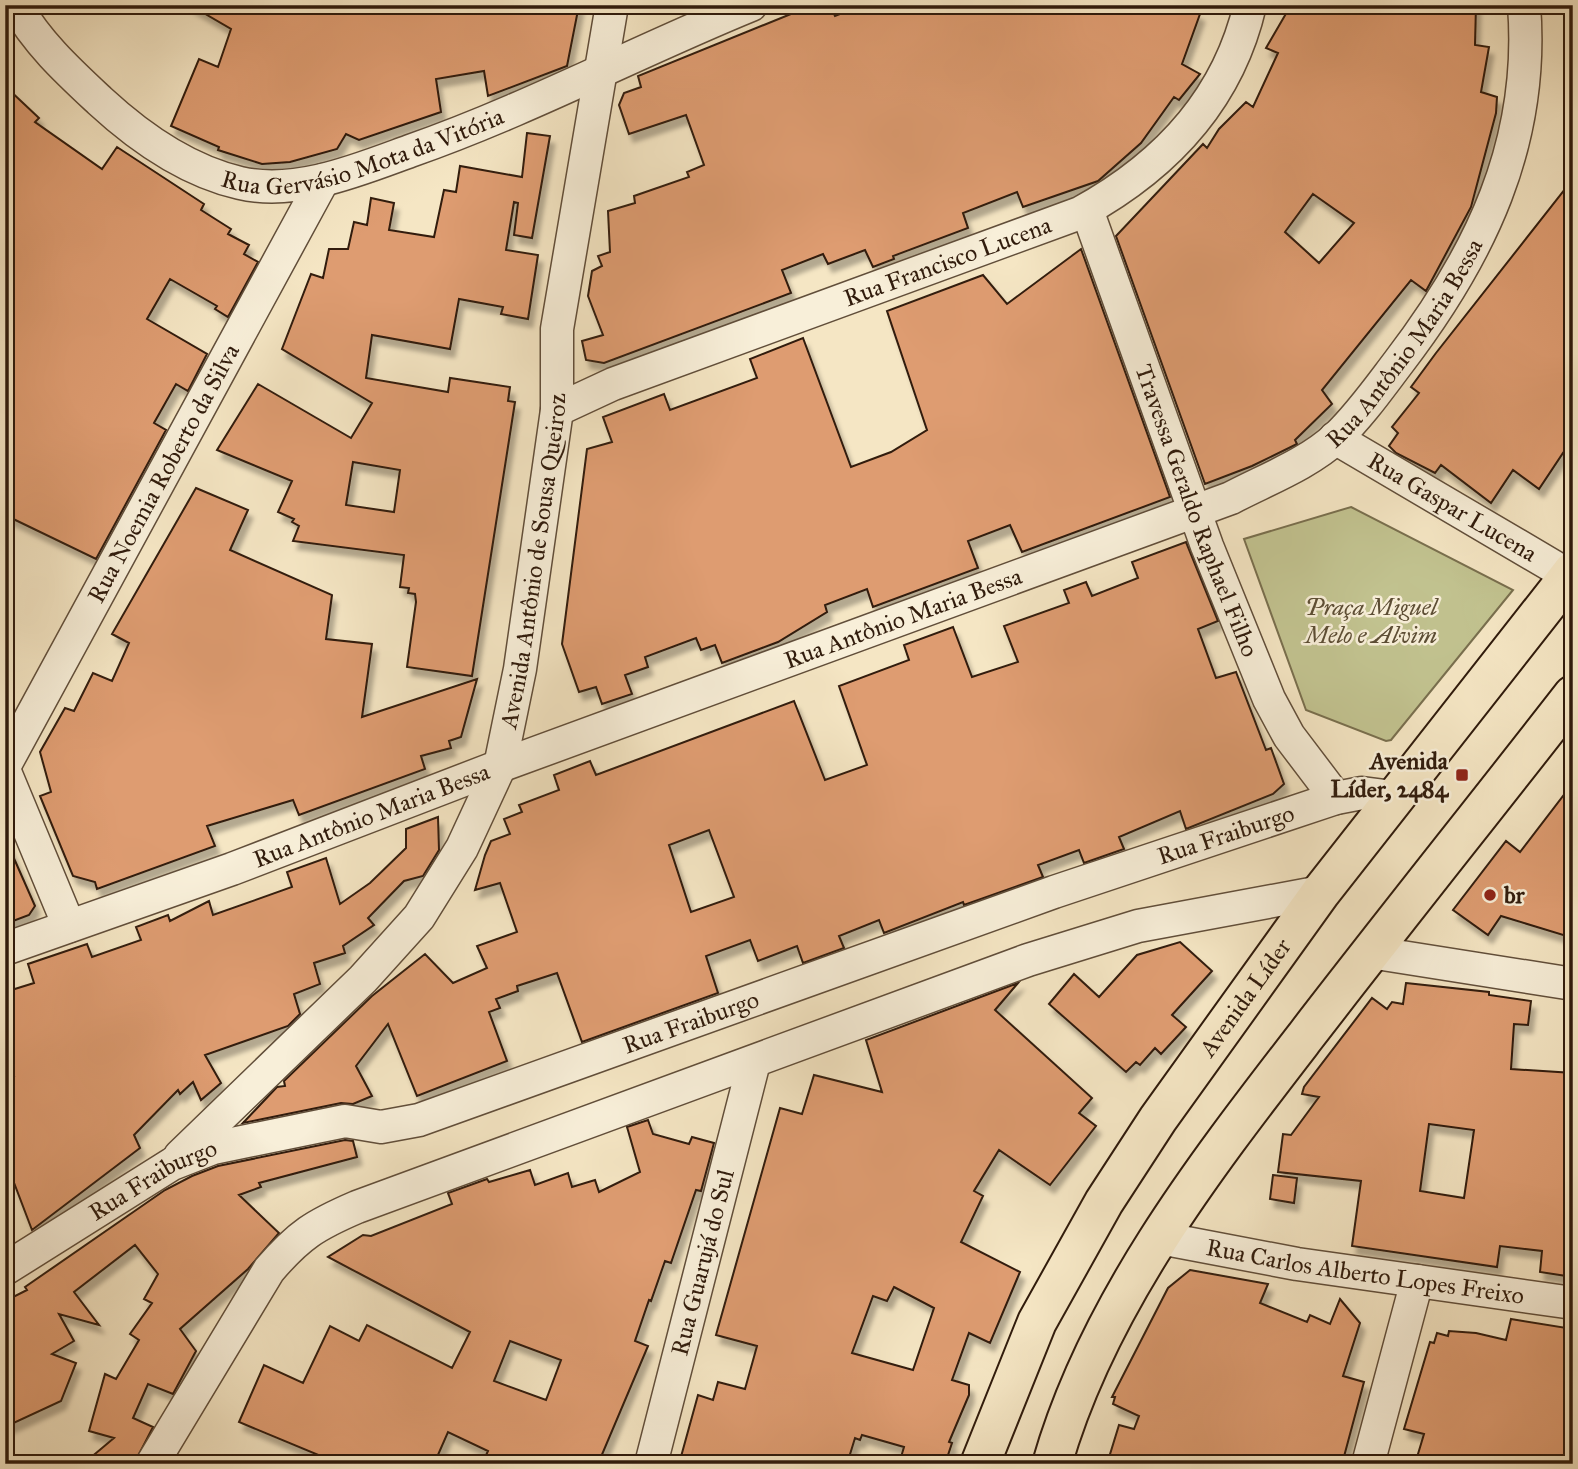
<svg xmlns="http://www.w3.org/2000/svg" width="1578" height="1469" viewBox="0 0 1578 1469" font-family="'IM FELL Great Primer',serif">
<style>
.green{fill:#c2c390;stroke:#796f4e;stroke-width:2}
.building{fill:#de9c71;stroke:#301b0c;stroke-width:2;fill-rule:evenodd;filter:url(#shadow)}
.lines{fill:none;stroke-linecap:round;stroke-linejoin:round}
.street-casing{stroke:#614e3a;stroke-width:35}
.primary-casing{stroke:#301b0c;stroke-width:42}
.street{stroke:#f8efd9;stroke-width:32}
.primary{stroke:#f5e6c4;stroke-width:38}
.poi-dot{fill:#8f2418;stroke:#f8efd9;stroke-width:2.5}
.labels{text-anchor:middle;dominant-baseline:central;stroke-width:5;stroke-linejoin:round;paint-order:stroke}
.street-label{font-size:24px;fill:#301b0c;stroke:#f8efd9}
.park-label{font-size:24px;font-style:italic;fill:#5c4d34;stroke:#f8efd9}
.poi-label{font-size:24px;font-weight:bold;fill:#301b0c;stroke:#f8efd9;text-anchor:end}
</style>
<defs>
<filter id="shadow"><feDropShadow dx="4.5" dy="8" stdDeviation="2" flood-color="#0004"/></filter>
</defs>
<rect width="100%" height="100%" fill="#f5e6c4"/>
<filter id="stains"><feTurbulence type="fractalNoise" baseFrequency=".00286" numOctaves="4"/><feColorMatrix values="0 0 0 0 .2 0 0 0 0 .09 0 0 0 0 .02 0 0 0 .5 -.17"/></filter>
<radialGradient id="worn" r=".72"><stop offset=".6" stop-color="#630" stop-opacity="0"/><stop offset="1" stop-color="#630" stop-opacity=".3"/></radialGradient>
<path class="green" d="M1351,507L1513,590L1391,740L1386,741L1306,710L1244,539Z"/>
<path class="building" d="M190,5H579L567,66L488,96L484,71L436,79L441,112L359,140L346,134L337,149L290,162L262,164L218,150L219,147L171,126L199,59L218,67L231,29Z
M813,5H830L835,16L863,5H1182L1200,14L1182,64L1200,74L1179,100L1174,97L1141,143L1098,181L1023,207L1017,192L963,213L968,228L893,256L894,259L873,267L865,250L828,264L823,254L782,270L791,293L604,363L586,360L582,341L603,335L588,296L592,271L602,266L598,256L610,252L608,211L635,203L634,196L689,177L687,172L704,165L686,115L629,134L619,105L624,93L641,87L638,76Z
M1291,5H1476L1475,45L1489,47L1481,92L1497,97L1496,113L1471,207L1426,291L1411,280L1322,390L1332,404L1295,440L1297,444L1252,466L1205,484L1116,236L1203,144L1207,148L1219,129L1246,102L1253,107L1278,53L1266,48ZM1313,194L1354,223L1319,263L1285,232Z
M5,86L39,118L35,122L102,169L117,147L204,204L201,210L231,229L228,234L249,245L244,254L258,262L228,317L215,309L217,306L170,279L147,319L207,354L188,391L176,384L154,423L166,430L96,559L5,515Z
M527,133L550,136L532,238L514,235L518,203L514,202L506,250L538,255L528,319L501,314L503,307L459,299L450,349L372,335L366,378L448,392L450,378L510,387L508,401L515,402L472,676L407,667L416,602L415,594L408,593L409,588L400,587L404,555L293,541L299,526L292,522L294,519L278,512L292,481L217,450L258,384L351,438L372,403L282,349L311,274L323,278L329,249H348L354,222L367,225L371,198L394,203L389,230L434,237L444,190L456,192L460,166L522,177ZM353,462L400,470L394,512L346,505Z
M1573,179V460L1563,453L1539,489L1513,470L1491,503L1441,465L1435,473L1396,453L1389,446L1398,433L1392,427L1419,393L1411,387L1436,353Z
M1081,249L1170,497L1022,552L1010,525L968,541L978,568L873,607L867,589L825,605L827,612L778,642L722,663L715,645L701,650L696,638L645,657L648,667L625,675L632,694L602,704L596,687L579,692L562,644L587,449L612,442L603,417L664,394L670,410L757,378L750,359L803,338L851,467L891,452L927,430L887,311L983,275L1007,304Z
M196,488L248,510L230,550L332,595L326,639L372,644L362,717L477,679L461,737L449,741L451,748L421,756L425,769L299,815L293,800L207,826L215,846L97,889L95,882L73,876L40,796L51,792L40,752L65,708L74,711L93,673L112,681L129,643L112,634Z
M1186,542L1218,621L1198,629L1216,678L1236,672L1266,750L1271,748L1284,784L1273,794L1186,829L1180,811L1119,837L1124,849L1084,863L1079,850L1038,865L1043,877L964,905L963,902L884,933L879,920L839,936L844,948L803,963L797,946L758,961L750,940L706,956L718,993L582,1042L557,973L517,986L518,991L496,999L500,1008L489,1012L507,1061L417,1096L388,1024L356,1066L372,1096L353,1104L341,1103L243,1123L277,1087L285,1086L284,1081L372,996L425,954L453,983L487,968L477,946L517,932L500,883L475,890L485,855L491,841L510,834L504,819L522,812L519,805L559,790L554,775L590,761L596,775L794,701L825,780L867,765L839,686L909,660L904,645L953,627L972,677L1018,662L1004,626L1069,603L1064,590L1086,582L1092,596L1138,578L1132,562ZM709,830L734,897L691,912L669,845Z
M1573,783V938L1501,916L1488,935L1453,910L1506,841L1520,852Z
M438,817L439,850L423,876L404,881L368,918L374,925L343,946L345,953L314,963L320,984L294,994L300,1014L288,1026L205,1055L221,1083L201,1100L193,1082L180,1094L178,1090L134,1135L140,1148L32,1230L5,1159V1111L12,1108L5,1079L14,1076L5,1051V992L34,983L28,964L87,944L92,957L141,940L136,927L168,915L170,921L209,901L213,915L292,887L287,872L326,858L340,904L370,883L406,848V829Z
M5,838L35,906L29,915L5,924Z
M1180,942L1212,971L1172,1015L1186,1027L1161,1054L1155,1048L1140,1065L1136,1062L1126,1072L1049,1004L1074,974L1099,997L1137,955Z
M1018,983L995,1010L1092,1098L1079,1113L1096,1126L1050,1185L999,1150L974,1191L983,1196L961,1242L1020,1272L990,1343L969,1333L952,1380L969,1385V1395L949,1442L952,1443L945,1464H899L904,1447L862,1435L860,1440L855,1438L847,1464H679L698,1395L713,1400L718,1382L745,1389L757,1346L716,1335L780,1108L802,1114L814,1075L882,1092L866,1040ZM894,1287L934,1308L913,1370L852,1353L873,1296L887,1301Z
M1406,983L1489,992V995L1531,1001L1528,1025L1514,1024L1511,1069L1573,1073V1277L1540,1272L1542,1251L1500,1246L1497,1267L1352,1246L1361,1181L1278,1172L1283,1134L1291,1135L1319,1097L1302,1094L1304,1087L1372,998L1387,1009L1392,1002L1403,1004ZM1429,1124L1474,1130L1464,1198L1420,1191Z
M648,1120L653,1134L689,1144L692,1137L714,1143L701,1191L696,1190L671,1263L665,1261L651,1301L649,1300L635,1341L648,1346L598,1464H482L488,1451L448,1432L434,1464H340L239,1422L264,1365L303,1383L330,1326L359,1341L367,1325L452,1368L470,1332L328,1257L363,1235L371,1236L452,1204L448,1193L487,1179L489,1182L530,1170L535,1185L568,1173L572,1187L595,1180L599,1192L640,1172L627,1127ZM510,1341L561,1360L546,1400L494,1381Z
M345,1140L353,1141L357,1157L259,1183L261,1187L239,1195L279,1233L248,1269L180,1329L196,1351L173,1394L148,1384L133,1418L153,1427L134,1464H83L114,1438L89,1431L105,1374L116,1379L139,1340L130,1334L152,1303L144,1299L158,1274L135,1245L74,1292L99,1325L59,1314L74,1341L52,1354L76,1363L61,1401L5,1427V1301L27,1290L25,1287L165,1190L192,1176L218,1166Z
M1273,1175L1297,1178L1294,1203L1270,1199Z
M1190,1270L1268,1284L1260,1303L1307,1322L1310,1315L1330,1324L1340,1299L1360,1323L1343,1376L1364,1382L1342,1464H1107L1119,1425L1134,1429L1139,1416L1113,1404L1115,1397H1112L1168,1288Z
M1511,1319L1573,1329V1464H1415L1424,1434L1404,1429L1430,1342L1434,1343L1437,1333L1448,1336L1449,1331L1476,1333L1506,1340Z"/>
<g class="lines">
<defs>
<g id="street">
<path id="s1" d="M16,5C36,42 70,73 100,101C139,137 188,171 240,183C296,196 358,170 410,151C527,110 636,52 751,5"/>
<path id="s2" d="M1087,210L1207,546L1269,699L1289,736L1336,798"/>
<path id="s3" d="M557,410L613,384L1080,213C1164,167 1228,100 1250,5"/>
<path id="s4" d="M1335,438L1573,578"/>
<path id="s5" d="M5,765L323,180"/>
<path d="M5,772L69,926"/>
<path id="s6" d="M5,949L232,869L500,766L1231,498C1265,480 1308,464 1337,437C1360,415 1379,388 1398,363C1480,256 1535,143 1524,5"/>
<path d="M1370,952L1573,984"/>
<path id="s7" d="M180,1156L363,979L419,917L462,848L500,766L520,669L557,410V329L612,5"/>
<path id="s8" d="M1160,1238L1297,1264L1573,1303"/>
<path id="s9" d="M5,1269L172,1164L213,1148L345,1121L381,1127L419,1120L1054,892L1336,798L1362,793L1393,797"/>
<path d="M152,1464L269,1270C299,1235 315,1225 357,1207L1028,960L1138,926L1321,892"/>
<path id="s10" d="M651,1464L754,1062"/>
<path d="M1368,1464L1417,1281"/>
</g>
<g id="primary">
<path id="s11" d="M980,1464L1037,1322L1104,1202L1158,1119L1321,892L1573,571"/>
<path d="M1052,1464C1098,1303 1207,1164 1308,1033C1395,920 1485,808 1573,695"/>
</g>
</defs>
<use href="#street" class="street-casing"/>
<use href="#primary" class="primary-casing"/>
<use href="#street" class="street"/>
<use href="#primary" class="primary"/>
</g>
<g class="poi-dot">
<rect x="1455" y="768" width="14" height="14" rx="3.5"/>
<circle cx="1490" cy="895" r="7"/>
</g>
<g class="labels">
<g class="street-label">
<text stroke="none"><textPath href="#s1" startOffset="420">Rua Gervásio Mota da Vitória</textPath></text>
<text stroke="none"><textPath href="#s3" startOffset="418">Rua Francisco Lucena</textPath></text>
<text stroke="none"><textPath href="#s6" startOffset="1545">Rua Antônio Maria Bessa</textPath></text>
<text stroke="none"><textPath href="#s5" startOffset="332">Rua Noemia Roberto da Silva</textPath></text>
<text stroke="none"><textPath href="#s4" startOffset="136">Rua Gaspar Lucena</textPath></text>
<text stroke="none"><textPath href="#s2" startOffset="320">Travessa Geraldo Raphael Filho</textPath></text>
<text stroke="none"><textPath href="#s7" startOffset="718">Avenida Antônio de Sousa Queiroz</textPath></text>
<text stroke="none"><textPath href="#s6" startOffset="957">Rua Antônio Maria Bessa</textPath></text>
<text stroke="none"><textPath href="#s6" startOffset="390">Rua Antônio Maria Bessa</textPath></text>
<text stroke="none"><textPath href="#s9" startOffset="1307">Rua Fraiburgo</textPath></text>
<text stroke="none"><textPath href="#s11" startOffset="539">Avenida Líder</textPath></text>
<text stroke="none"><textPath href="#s9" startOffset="740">Rua Fraiburgo</textPath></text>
<text stroke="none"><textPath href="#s9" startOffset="173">Rua Fraiburgo</textPath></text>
<text stroke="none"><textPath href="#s10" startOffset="208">Rua Guarujá do Sul</textPath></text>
<text stroke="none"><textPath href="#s8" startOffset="208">Rua Carlos Alberto Lopes Freixo</textPath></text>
</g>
<g class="park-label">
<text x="1371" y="607">Praça Miguel<tspan x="1371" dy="28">Melo e Alvim</tspan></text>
</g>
<g class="poi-label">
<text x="1448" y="761">Avenida<tspan x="1448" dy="28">Líder, 2484</tspan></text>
<text x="1504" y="895" text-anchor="start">br</text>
</g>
</g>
<rect width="1578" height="1469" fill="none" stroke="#f5e6c4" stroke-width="28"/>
<rect x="7" y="7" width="1564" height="1455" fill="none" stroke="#301b0c" stroke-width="3.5"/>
<rect x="14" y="14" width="1550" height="1441" fill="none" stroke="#301b0c" stroke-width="2"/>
<rect width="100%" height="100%" filter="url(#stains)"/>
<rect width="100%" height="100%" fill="url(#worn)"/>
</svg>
